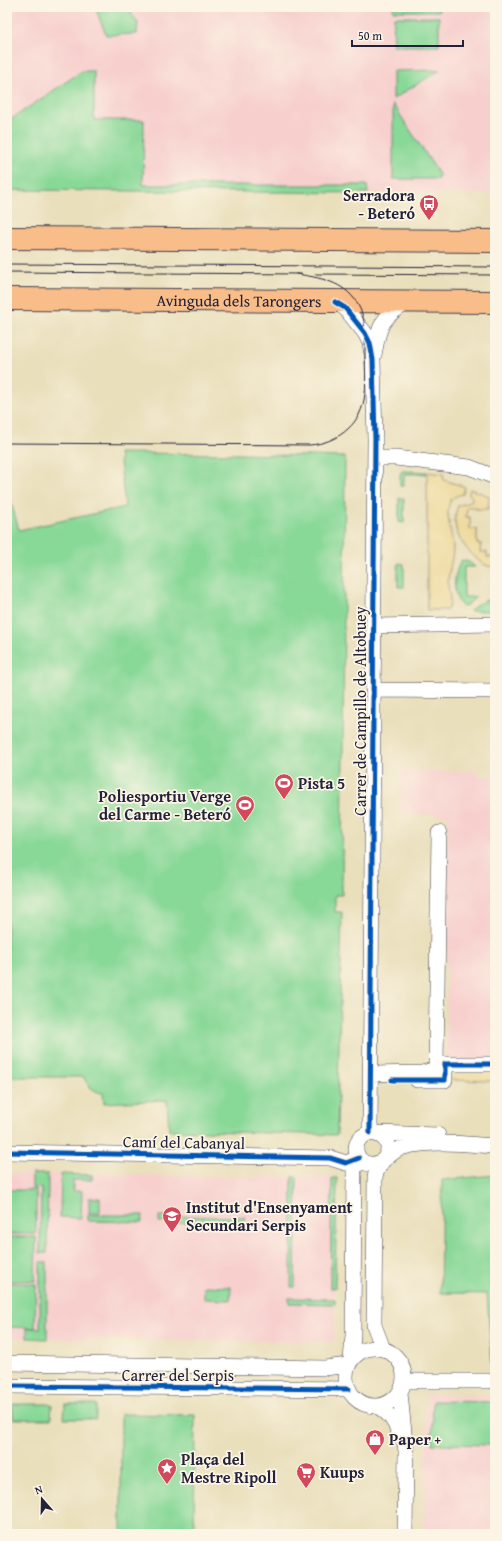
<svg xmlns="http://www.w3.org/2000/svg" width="502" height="1541" viewBox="0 0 502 1541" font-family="'Gentium Book Plus',serif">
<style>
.built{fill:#f7d0ce}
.green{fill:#88d897;stroke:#557d69}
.sand{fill:#eeda9e;stroke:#887e6c}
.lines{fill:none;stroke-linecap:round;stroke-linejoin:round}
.street-casing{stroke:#403e4e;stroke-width:16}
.primary-casing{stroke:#403e4e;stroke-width:24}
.street{stroke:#fff;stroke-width:15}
.primary{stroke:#f8bd89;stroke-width:22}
.tram{stroke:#22223b;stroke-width:1}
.cycleway-casing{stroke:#fcf5e5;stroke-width:8}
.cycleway{stroke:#0057b8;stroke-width:5}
.labels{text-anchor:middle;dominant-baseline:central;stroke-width:3.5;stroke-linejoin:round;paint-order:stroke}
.poi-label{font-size:16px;font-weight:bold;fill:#22223b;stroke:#fcf5e5;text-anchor:start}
.street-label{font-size:16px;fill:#22223b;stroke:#fcf5e5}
</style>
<rect width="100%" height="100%" fill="#fcf5e5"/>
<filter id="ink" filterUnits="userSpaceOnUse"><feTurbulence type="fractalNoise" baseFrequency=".025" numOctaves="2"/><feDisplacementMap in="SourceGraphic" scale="8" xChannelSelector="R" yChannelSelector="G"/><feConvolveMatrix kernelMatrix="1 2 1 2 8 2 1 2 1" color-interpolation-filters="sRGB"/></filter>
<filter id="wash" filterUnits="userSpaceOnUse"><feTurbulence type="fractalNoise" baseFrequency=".012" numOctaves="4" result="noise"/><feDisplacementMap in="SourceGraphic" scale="16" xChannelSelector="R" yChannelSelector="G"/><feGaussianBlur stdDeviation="0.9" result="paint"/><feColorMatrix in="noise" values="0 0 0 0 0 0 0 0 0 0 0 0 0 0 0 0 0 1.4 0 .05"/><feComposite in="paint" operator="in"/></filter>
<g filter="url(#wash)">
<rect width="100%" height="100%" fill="#e9dfbb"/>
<path class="built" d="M7,7H495V194L7,190Z
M401,771H479V776H495V1062L446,1061L448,815L401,814Z
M7,1173L337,1178L334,1342L7,1338Z
M427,1394L495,1395V1534H424Z"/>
<path class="green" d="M95,7H127L138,23L137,34L106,35Z
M393,7H439V11H393Z
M394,17H439V46H393Z
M439,70H440L393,99V71Z
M82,71H94V120H144L143,185H367L368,193L7,190V122Z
M393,104L439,174L438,179H393Z
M119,453L240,454L345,457L342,895H335V912H342L337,1135L169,1130L167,1100L104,1103L103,1093C95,1093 86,1085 84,1077H7V487L19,530L125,507Z
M402,471L427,472V474H404V486H400V474Z
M399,498H404V523L399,522Z
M462,560L469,562L475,567H464V597H476L466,606L463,607C451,596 453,572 462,560Z
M398,563L404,564V587H398Z
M495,598V611H470C475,604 487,599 495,598Z
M32,1174H48L47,1253H40L41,1188H32Z
M61,1174L92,1175V1180H73V1191H82L81,1218L60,1217Z
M495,1175V1395H494L487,1294L440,1293L442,1180Z
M292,1177H297L295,1287H291Z
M332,1178H337L335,1288H330Z
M7,1190H36V1234H7Z
M89,1198H100V1213H89Z
M88,1215H143L142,1222L88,1221Z
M159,1216L245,1217L244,1224L159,1222Z
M7,1237H36L35,1281H7Z
M40,1262H47V1339L27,1338V1328H40Z
M7,1283L36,1284L35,1328L7,1327Z
M204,1286L231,1287L230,1300L204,1299Z
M289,1298L335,1299V1304L289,1303Z
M433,1401L495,1402V1445L432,1444Z
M13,1404H52L51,1419H13Z
M65,1404H96V1419H64Z
M121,1414L195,1415L194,1534H121Z"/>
<path class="sand" d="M427,472L443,474L444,480L465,487L463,494C458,495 452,497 450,502C444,514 453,535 453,549C453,560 448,571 448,583C448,593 453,601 447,610H427Z
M470,489L489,496L488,509H475V507H467L466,517H470V529H477V544H481L480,552H487V557H495V567C485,567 481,562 474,556C459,542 450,526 458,506L469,502L472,500V497L469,494Z
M449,1067L495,1068V1081L449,1080Z"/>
</g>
<g filter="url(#ink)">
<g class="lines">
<defs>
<path id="street" d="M335,302L345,308L365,333L370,343L373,360L375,439L370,1133
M374,355C379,326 381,316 409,302
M375,458H396L452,465L469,467L495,477
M374,626L495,624
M374,690L495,691
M371,1074L422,1073L433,1070L436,1067L439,833
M417,1080H445V1064H495
M374,1133L438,1135
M7,1152L330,1158L346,1163L359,1158
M346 1377a29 29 0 1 1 58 0a29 29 0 1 1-58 0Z
M383,1349L374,1325L375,1177C377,1164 389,1158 388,1147C386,1133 366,1128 358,1141C353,1151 358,1162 369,1164C382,1167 391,1150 404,1147C431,1140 466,1144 495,1146
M351,1361L353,1335L354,1170L359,1158
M7,1363L325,1368L348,1365
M404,1381H489
M7,1386L349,1389
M400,1393L406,1452L405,1534
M377,1406C391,1414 396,1424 401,1438"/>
<g id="primary">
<path d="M7,238L495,241"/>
<path id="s1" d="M7,299L495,302"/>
</g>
</defs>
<use href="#street" class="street-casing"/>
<use href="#primary" class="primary-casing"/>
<use href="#street" class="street"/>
<use href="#primary" class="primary"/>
<path class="tram" d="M7,264L495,267
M7,272L301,274
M315,274L495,275
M7,443L310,445C335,443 359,427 364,400C367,385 365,369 365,354C365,337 367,319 357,303C345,282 318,277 296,274"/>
<defs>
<path id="cycleway" d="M335,302L345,308L365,333L370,343L373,360L375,439L370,1133
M392,1080H445V1064H495
M7,1152L330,1158L346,1163L359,1158
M7,1386L349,1389"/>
</defs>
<use href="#cycleway" class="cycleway-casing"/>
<use href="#cycleway" class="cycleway"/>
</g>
</g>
<defs>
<symbol id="bus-pin" viewBox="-11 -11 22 30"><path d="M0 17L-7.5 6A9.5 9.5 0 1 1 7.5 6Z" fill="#d1495b" stroke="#fcf5e5"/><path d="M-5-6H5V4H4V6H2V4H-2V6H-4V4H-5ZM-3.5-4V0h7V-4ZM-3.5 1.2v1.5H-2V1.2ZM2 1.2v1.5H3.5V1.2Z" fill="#fff"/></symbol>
<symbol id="stadium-pin" viewBox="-11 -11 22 30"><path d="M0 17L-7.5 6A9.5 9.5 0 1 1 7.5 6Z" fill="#d1495b" stroke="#fcf5e5"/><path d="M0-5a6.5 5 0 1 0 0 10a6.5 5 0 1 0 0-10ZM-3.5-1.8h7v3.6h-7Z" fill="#fff"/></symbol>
<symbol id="school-pin" viewBox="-11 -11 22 30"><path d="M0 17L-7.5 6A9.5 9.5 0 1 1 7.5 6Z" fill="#d1495b" stroke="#fcf5e5"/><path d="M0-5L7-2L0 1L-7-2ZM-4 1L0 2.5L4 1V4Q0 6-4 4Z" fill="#fff"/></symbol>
<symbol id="shop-pin" viewBox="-11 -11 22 30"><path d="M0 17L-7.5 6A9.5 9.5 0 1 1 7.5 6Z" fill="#d1495b" stroke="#fcf5e5"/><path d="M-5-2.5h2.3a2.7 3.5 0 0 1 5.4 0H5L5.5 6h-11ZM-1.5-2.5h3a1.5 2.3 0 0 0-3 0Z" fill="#fff"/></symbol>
<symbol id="sight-pin" viewBox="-11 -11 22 30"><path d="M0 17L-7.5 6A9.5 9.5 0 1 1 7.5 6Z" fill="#d1495b" stroke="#fcf5e5"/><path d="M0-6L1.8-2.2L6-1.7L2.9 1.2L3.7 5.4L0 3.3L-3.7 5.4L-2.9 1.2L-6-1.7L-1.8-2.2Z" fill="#fff"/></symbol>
<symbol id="supermarket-pin" viewBox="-11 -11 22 30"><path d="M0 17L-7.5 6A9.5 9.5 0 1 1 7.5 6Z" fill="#d1495b" stroke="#fcf5e5"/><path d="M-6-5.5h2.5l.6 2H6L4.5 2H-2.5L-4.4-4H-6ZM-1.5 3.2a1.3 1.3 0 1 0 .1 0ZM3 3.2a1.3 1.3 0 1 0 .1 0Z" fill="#fff"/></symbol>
</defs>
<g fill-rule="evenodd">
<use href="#bus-pin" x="418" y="193" width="22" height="30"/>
<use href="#stadium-pin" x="273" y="772" width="22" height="30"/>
<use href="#stadium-pin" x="234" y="794" width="22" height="30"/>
<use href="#school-pin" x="161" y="1205" width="22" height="30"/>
<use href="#shop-pin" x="364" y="1428" width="22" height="30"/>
<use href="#sight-pin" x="156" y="1457" width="22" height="30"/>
<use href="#supermarket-pin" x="295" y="1461" width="22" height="30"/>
</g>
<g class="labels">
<g class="poi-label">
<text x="415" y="195" text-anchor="end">Serradora<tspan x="415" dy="18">- Beteró</tspan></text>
<text x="298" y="783">Pista 5</text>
<text x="231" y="796" text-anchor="end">Poliesportiu Verge<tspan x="231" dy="18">del Carme - Beteró</tspan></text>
<text x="186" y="1207">Institut d'Ensenyament<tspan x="186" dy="18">Secundari Serpis</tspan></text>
<text x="389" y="1439">Paper +</text>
<text x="181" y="1459">Plaça del<tspan x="181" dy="18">Mestre Ripoll</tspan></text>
<text x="320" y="1472">Kuups</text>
</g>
<g class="street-label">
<text stroke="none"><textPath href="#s1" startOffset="232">Avinguda dels Tarongers</textPath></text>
<text transform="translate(360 711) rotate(-90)">Carrer de Campillo de Altobuey</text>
<text transform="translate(184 1142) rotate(1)">Camí del Cabanyal</text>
<text x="178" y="1375">Carrer del Serpis</text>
</g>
</g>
<rect width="502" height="1541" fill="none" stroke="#fcf5e5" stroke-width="24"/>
<g transform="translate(42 1499) rotate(340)" stroke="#fcf5e5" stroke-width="3" paint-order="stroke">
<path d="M0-3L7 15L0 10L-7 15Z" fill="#22223b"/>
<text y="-6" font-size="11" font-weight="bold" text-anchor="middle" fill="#22223b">N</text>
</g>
<path d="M352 40v6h111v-6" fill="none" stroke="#22223b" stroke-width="2"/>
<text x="358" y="40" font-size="12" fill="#22223b" stroke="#fcf5e5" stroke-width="3" paint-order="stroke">50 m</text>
</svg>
